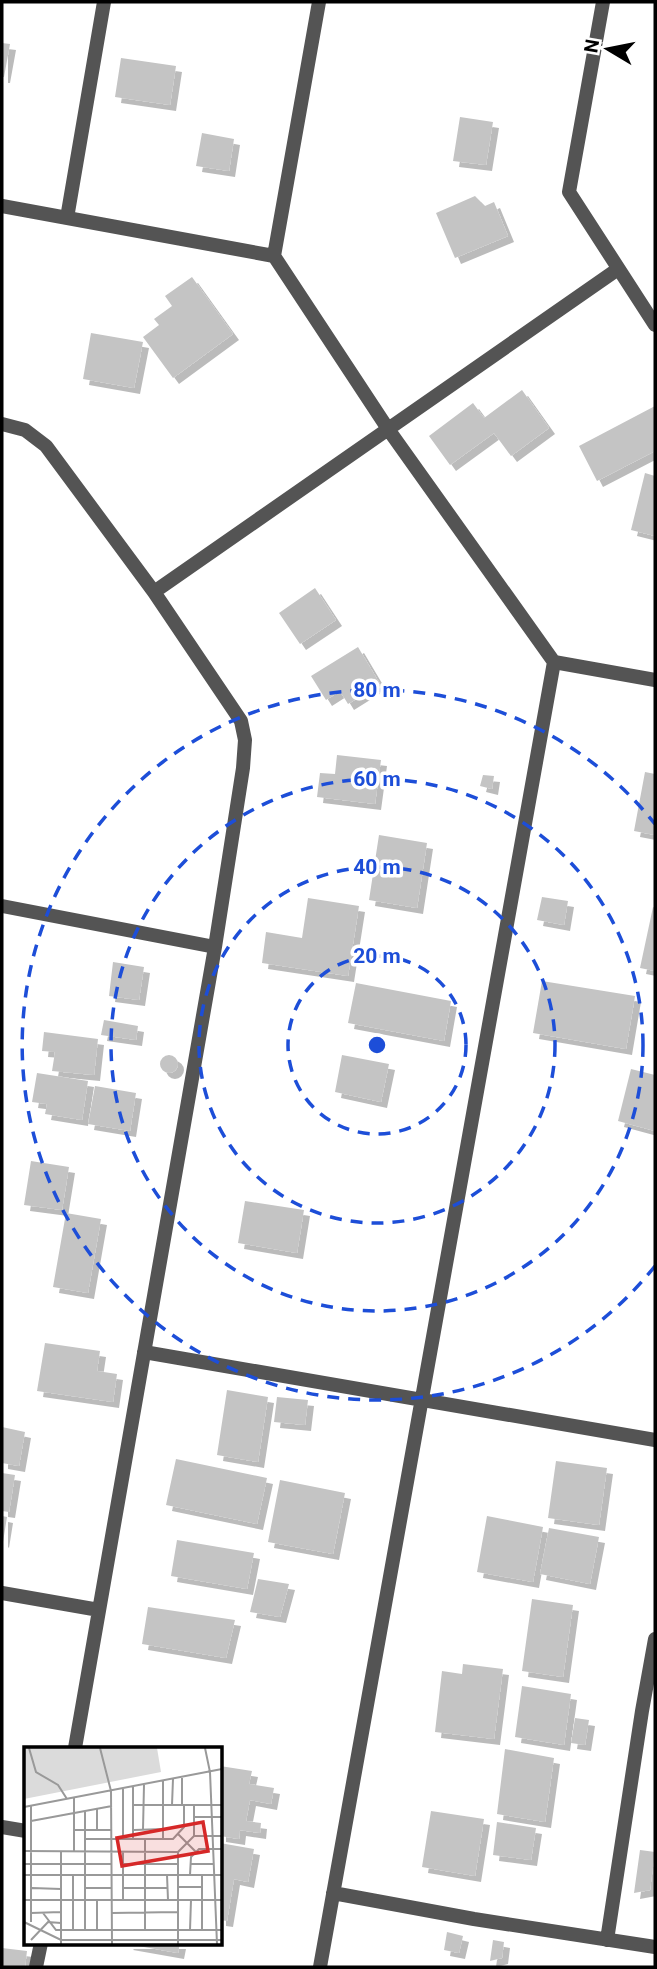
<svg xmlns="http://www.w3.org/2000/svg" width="657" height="1969" viewBox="0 0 657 1969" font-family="Roboto,sans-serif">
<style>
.building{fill:#c4c4c4;filter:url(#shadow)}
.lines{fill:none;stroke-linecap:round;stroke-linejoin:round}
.minor{stroke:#545454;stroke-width:14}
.ring{fill:none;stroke:#1d4ed8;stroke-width:3.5;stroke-dasharray:12 9}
.inset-road{fill:none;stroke:#999;stroke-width:2}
.view{fill:#d62828;fill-opacity:0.15;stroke:#d62828;stroke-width:3.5}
.inset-edge{fill:none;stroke:#000;stroke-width:3.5}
.centre{fill:#1d4ed8;stroke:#fff;stroke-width:3.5}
.ring-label{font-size:21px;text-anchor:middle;font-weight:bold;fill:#1d4ed8;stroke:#fff;stroke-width:7;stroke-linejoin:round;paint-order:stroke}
</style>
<defs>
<filter id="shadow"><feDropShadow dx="6" dy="6" stdDeviation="0" flood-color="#0004"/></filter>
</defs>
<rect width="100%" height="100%" fill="#fff"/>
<path class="building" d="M2,43L10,44L4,77H2Z
M121,58L176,66L170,105L115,97Z
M460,117L493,122L486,165L453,161Z
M202,133L234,139L229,171L196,166Z
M475,196L485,206L494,202L508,236L455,258L436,213Z
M192,277L233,334L173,378L143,337L159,325L154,319L172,306L165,296Z
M91,333L143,342L134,388L83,379Z
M522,390L549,428L511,456L494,433L450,465L429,436L473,403L484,418Z
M655,406V451L597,481L579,446Z
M645,473L655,476V536L631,530Z
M315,588L336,620L300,644L279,613Z
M358,647L380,684L348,704L340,691L326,700L311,676Z
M337,755L381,760L375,804L317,797L320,773L335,774Z
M645,772L655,774V835L634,831Z
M483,775L494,776L492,789L480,786Z
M379,835L427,843L417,908L369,900Z
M542,897L568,901L564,925L537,920Z
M308,898L359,906L348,976L262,963L266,932L302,938Z
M653,907L655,908V971L640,968Z
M113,962L144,967L139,1000L109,996Z
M542,981L635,996L626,1049L533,1033Z
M356,983L451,1001L444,1041L348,1023Z
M104,1020L138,1026L136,1040L101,1035Z
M44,1032L98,1039L94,1075L52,1071L55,1052L42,1051Z
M342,1055L389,1064L381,1102L335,1092Z
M160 1064a9 9 0 1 1 18 0a9 9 0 1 1-18 0Z
M631,1069L655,1075V1131L618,1121Z
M37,1073L88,1081L82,1120L45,1114L47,1104L32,1102Z
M95,1086L136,1093L130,1131L88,1124Z
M31,1161L69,1167L62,1210L24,1205Z
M245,1201L304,1210L297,1253L238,1243Z
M66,1213L101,1219L88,1293L53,1287Z
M45,1343L100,1351L97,1371L117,1374L113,1402L37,1391Z
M227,1390L268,1397L258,1462L217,1455Z
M277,1397L308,1400L305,1425L274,1422Z
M2,1427L25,1432L19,1466L2,1463Z
M176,1459L267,1478L257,1524L166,1505Z
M556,1461L607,1468L599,1525L548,1518Z
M2,1473L15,1475L9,1512L2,1511Z
M280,1480L345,1493L333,1554L268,1542Z
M2,1516L7,1517L3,1542L2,1541Z
M487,1516L543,1527L533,1582L477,1572Z
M549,1528L599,1537L590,1584L540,1574Z
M177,1540L254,1553L247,1589L171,1576Z
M258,1579L289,1584L280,1617L250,1612Z
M532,1599L573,1605L563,1677L522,1671Z
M148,1607L235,1620L226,1658L142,1644Z
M463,1664L503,1669L494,1739L435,1732L442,1671L462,1674Z
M522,1686L571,1694L564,1745L515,1737Z
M575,1718L589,1720L585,1745L571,1743Z
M505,1749L554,1758L545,1822L497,1814Z
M220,1766L252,1771L249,1784L274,1788L271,1804L250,1800L246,1821L261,1823L260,1833L240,1830L239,1839L220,1836Z
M431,1811L484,1819L475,1876L422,1867Z
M497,1822L536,1828L531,1860L493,1855Z
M220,1843L254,1849L248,1882L234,1879L227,1921L220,1920Z
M640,1850L655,1852L650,1890L634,1893Z
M447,1932L463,1936L459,1953L444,1950Z
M493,1940L504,1942L502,1958L490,1961Z
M128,1943H180L178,1953L127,1944Z
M2,1948L27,1951L25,1967H2Z"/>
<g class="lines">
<path class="minor" d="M319,2L274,256L388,429L554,662L655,680
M603,2L569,192L655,325
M2,206L274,256
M67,218L104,2
M2,424L25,430L46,446L154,592L241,721L245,740L243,768L215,947L75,1748
M154,592L618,269
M2,906L215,947
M144,1352L655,1440
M2,1593L99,1610
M2,1827L26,1831
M333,1893L474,1919L655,1947
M607,1940L642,1711L655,1639
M36,1967L41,1943
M320,1967L554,662"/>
</g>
<g class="ring">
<circle cx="377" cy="1045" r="89"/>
<circle cx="377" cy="1045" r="178"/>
<circle cx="377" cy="1045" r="266"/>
<path d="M655 1266A355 355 0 1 1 655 824"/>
</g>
<g transform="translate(24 1747)">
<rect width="198" height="198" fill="#fff"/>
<path d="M0,1H133L137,25L0,52Z" fill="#dbdbdb"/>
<path class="inset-road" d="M5,1L12,25L34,38L43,52M76,1L87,44L88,197M181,1L186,25L193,197M99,42V92M50,51V105M109,58H198M148,58L149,32M158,58V30M7,59V175M0,60L198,22M73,61V83M170,70H198M7,74L88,59M119,82L120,38M50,83H88M110,83L139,82M154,87L172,105M170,89V58M61,92H149L160,80V58M109,92V40M121,92V183M139,92V34M0,104L154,105M99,105V153M0,117H88M99,117H154M167,117H189M0,128H198M49,128V182M143,128L144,153M166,128L167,110L175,102H198M154,140H178M8,141L37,142M62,141H88M99,141H143M0,153H198M73,154V183M7,166L37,165M19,166L32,183H198M88,166L154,165M0,175L37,193H198M61,183V64M166,183L167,153M178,183V129M7,193L24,175L37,176M37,197V105M154,197V105L170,89H198"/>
<path class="view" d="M179,75L184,104L98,119L93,91Z"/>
<rect width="198" height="198" class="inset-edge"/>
</g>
<circle cx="377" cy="1045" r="10" class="centre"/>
<g class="ring-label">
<text x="377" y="697">80 m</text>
<text x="377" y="786">60 m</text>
<text x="377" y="874">40 m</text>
<text x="377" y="963">20 m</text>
</g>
<rect width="657" height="1969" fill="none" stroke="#000000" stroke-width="7"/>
<g transform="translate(608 49) rotate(280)" stroke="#ffffff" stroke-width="5" paint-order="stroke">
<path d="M0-5L12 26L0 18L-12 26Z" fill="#000000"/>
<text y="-10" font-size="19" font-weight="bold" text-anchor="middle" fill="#000000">N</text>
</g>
</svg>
